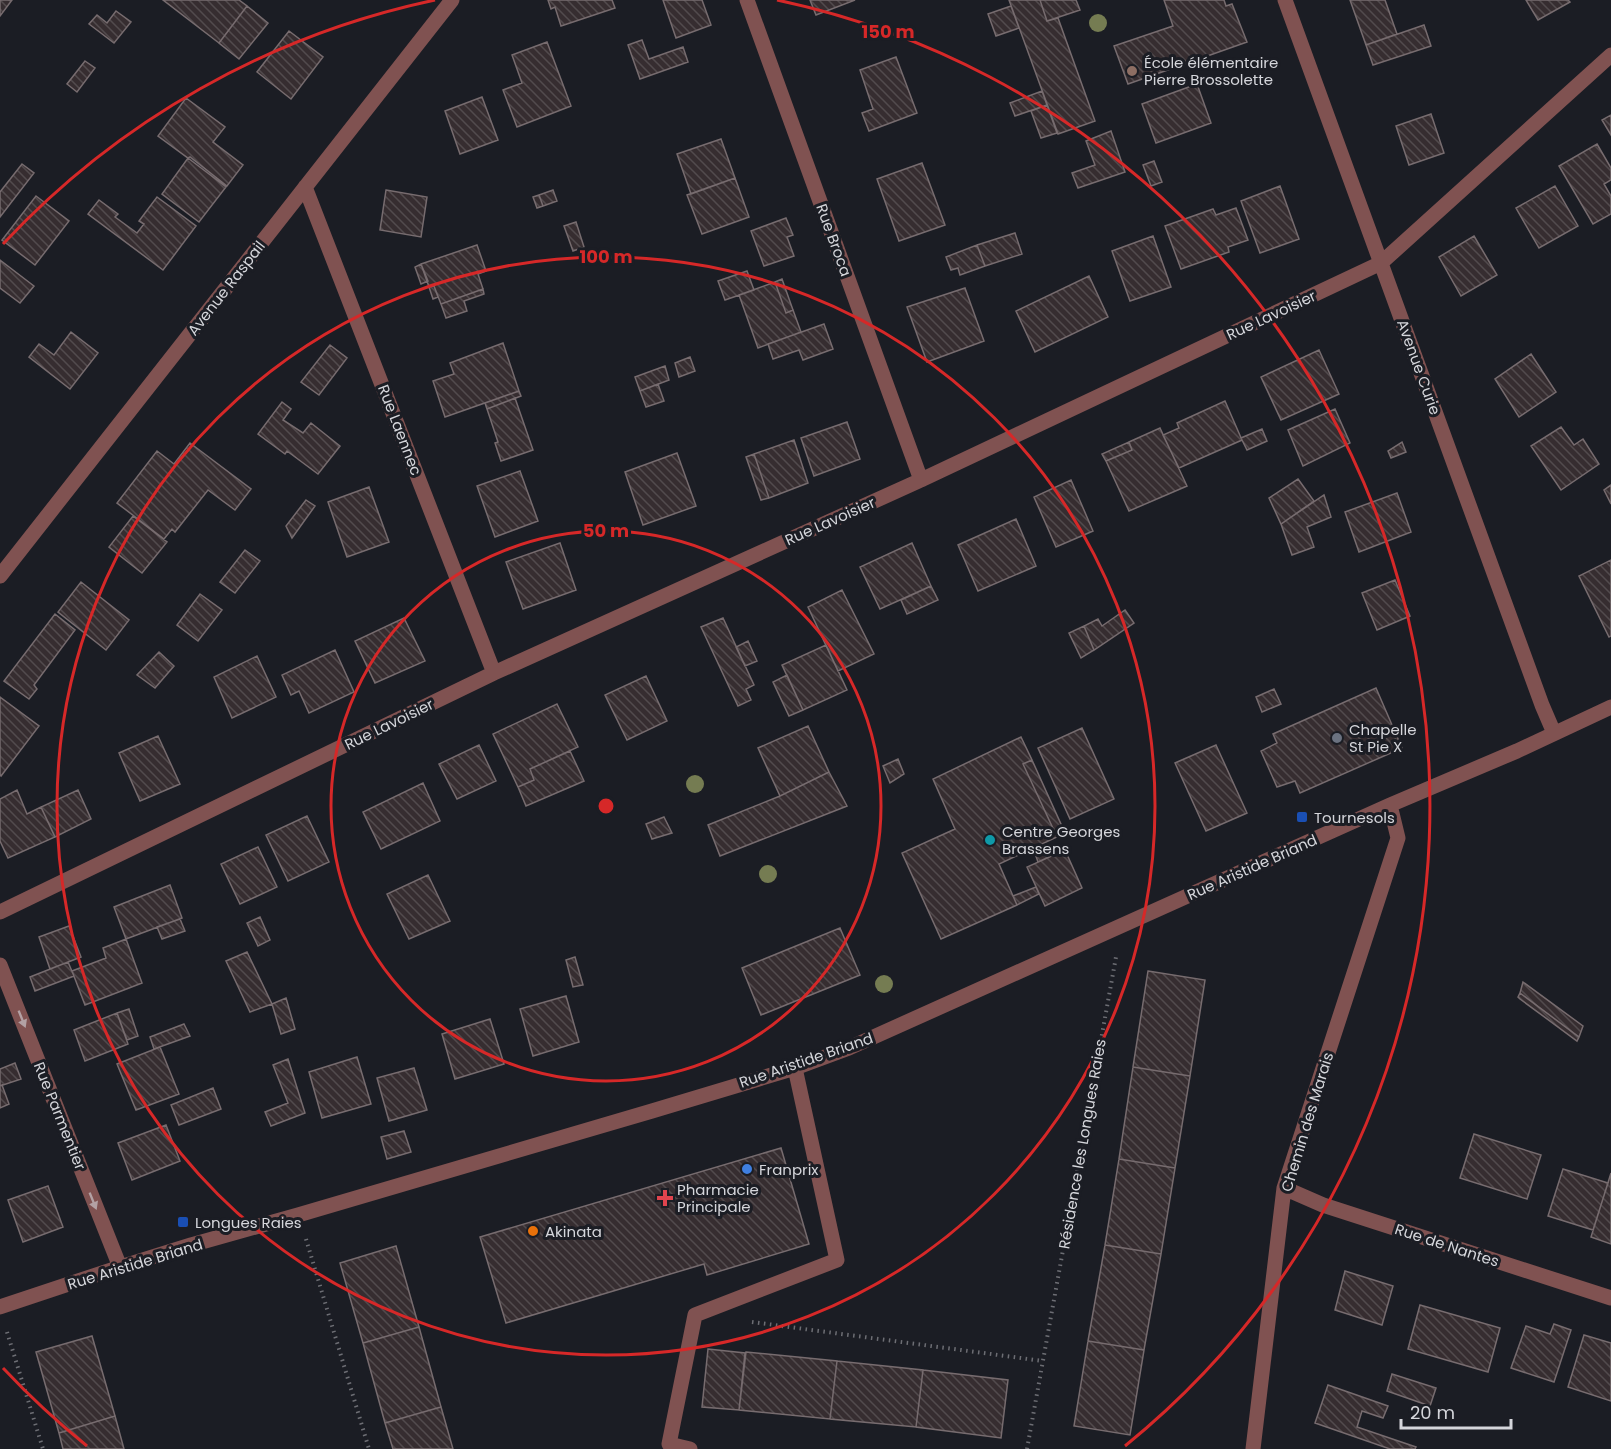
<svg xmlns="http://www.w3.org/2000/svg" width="1611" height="1449" viewBox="0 0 1611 1449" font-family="Poppins,sans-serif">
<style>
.building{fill:url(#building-back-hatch);stroke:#776c6f;stroke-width:1.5}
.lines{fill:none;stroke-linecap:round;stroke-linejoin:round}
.path{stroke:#6d6e74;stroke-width:4;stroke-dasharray:1.5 4.5;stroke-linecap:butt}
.minor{stroke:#805251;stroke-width:15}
.tree{fill:#757c52}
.oneway{fill:#b3a1a4}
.ring{fill:none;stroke:#d62828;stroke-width:3}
.education-dot{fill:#8d6e63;stroke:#1b1d24;stroke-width:2}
.worship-dot{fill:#6b7280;stroke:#1b1d24;stroke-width:2}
.transit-dot{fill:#1a4fb4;stroke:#1b1d24;stroke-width:2}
.culture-dot{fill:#0f9aa8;stroke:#1b1d24;stroke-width:2}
.shop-dot{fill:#3f7fe0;stroke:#1b1d24;stroke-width:2}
.health-dot{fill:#e0444e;stroke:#1b1d24;stroke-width:2}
.food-dot{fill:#e8710a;stroke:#1b1d24;stroke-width:2}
.labels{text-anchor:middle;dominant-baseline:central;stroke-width:6;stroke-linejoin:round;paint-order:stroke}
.poi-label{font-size:15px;fill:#d5d6db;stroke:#1b1d24;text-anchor:start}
.street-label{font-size:15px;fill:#d5d6db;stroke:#1b1d24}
.centre{fill:#d62828;stroke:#1b1d24;stroke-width:3}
.ring-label{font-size:18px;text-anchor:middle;font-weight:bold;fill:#d62828;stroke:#1b1d24;stroke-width:6;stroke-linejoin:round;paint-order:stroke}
</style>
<defs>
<pattern id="building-back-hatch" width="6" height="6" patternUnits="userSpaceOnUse" patternTransform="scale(1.5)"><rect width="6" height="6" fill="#362d30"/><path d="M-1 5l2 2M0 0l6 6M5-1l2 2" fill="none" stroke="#524b4d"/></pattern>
</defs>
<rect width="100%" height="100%" fill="#1b1d24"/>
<path class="building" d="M0,0H12L0,16Z
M163,0H239L247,6L219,43Z
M548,0H612L615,8L561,26L555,7L551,9Z
M663,0H702L711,25L676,38Z
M810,0H855L816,15Z
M1009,0H1040L1047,21L1058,18L1095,121L1058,134Z
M1040,0H1076L1080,10L1047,21Z
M1164,0H1224L1226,6L1232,4L1247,42L1128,84L1114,46L1173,26Z
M1350,0H1385L1397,34L1366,45Z
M1526,0H1568L1570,2L1538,20Z
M247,6L268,23L239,59L219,43Z
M1011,6L1019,28L996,36L988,14Z
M116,11L131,22L114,43L89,24L97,15L107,23Z
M1424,25L1431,46L1373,65L1366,45Z
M289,31L323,57L291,99L257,72Z
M642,40L649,59L683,47L688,62L640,79L628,45Z
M547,42L571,106L517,127L503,90L522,83L512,55Z
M896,57L917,113L869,131L862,113L873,109L860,70Z
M85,61L95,68L77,92L67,84Z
M1197,84L1211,123L1156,143L1142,104Z
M1042,91L1047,105L1015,116L1010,103Z
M482,97L498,140L460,154L445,111Z
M186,98L225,127L213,142L243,165L227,186L190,157L188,158L158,136Z
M1047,105L1057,133L1041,138L1031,111Z
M1431,114L1444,153L1409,165L1396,126Z
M1611,115V135L1602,120Z
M1111,131L1125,172L1078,188L1072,173L1095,165L1086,141Z
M721,139L735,178L691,194L677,154Z
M1597,144L1611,168V180L1604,184L1611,196V214L1593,224L1559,166Z
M188,158L226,187L199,222L162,194Z
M1154,161L1162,182L1151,186L1143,165Z
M922,163L945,225L899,241L877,179Z
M22,164L34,173L0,217V192Z
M735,178L749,217L702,234L687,195Z
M1280,186L1299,239L1260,253L1241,201Z
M1555,186L1578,226L1539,248L1516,208Z
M386,190L427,197L421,237L380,230Z
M553,190L557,201L543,206L539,195Z
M539,195L543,206L537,208L533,197Z
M36,196L69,221L35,265L2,240Z
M157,197L196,226L163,270L88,214L99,200L118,214L115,217L137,233L144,224L139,221Z
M1236,208L1248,240L1228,247L1229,252L1181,269L1165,226L1213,209L1216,215Z
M786,218L793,235L787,237L794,256L764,266L751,231Z
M576,222L584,247L573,251L564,226Z
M1015,233L1022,254L985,266L977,245Z
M1153,236L1171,287L1130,301L1112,251Z
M1474,236L1497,275L1461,296L1439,257Z
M477,245L486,271L478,274L483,289L441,304L434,286L429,287L421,264Z
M977,245L985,266L960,275L958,268L951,270L946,257Z
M0,260L34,286L20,303L0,288Z
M421,264L428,281L421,284L415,267Z
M747,271L754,290L725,300L718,281Z
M1089,276L1108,317L1035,352L1016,311Z
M782,279L793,310L786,313L775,282Z
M775,282L786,313L793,310L801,332L758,348L739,295Z
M434,286L438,297L433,299L429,287Z
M965,288L984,341L927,362L907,307Z
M483,289L484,294L464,301L467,311L446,318L441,304Z
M824,324L833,349L803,360L799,350L773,359L768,344Z
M71,332L98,353L70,389L29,357L39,344L54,355Z
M503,343L519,391L445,417L433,381L454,374L450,363Z
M330,345L347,358L319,395L301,382Z
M1319,350L1339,394L1281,420L1261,377Z
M1531,354L1556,392L1519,417L1495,379Z
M690,357L695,371L679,377L675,363Z
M665,366L669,380L640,391L635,377Z
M658,384L664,401L646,407L640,391Z
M519,391L521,396L487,409L485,403Z
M515,398L533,450L501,461L495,443L498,442L487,409Z
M1225,401L1242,440L1179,468L1163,435L1179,428L1177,423Z
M282,402L291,409L283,420L303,433L311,423L340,446L318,474L287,451L285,454L258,434Z
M1335,409L1350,443L1303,466L1288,430Z
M847,422L860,459L814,476L801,438Z
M1561,427L1574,445L1583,439L1599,464L1561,490L1531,446Z
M1160,428L1187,486L1129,511L1106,461L1132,450L1129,442Z
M1262,429L1267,441L1247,450L1241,438Z
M794,440L808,483L769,498L754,454Z
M1129,442L1132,450L1106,461L1102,454Z
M1402,442L1406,452L1391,458L1388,451Z
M190,443L251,489L235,510L208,490L175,532L172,529L164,539L117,503L157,451L174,464Z
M677,453L696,506L643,525L625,472Z
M754,454L769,498L761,500L746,457Z
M520,471L538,521L495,537L477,486Z
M1298,479L1314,501L1281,524L1269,498Z
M1071,480L1093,531L1056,547L1034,497Z
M1611,485V504L1604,490Z
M369,487L389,542L347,557L328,502Z
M1397,493L1411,532L1359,552L1345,512Z
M1324,495L1331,517L1307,527L1314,547L1292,555L1281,524Z
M306,500L315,506L292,538L286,526Z
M133,516L167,542L142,573L109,547Z
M1016,519L1036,566L978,591L958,545Z
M560,543L576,590L523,609L506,562Z
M912,543L931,586L880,609L860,567Z
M245,550L260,561L235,593L220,582Z
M1611,560V636L1609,637L1579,576Z
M1395,580L1410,616L1377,630L1362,593Z
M81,582L129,620L106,650L58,612Z
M931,586L938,600L907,614L901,600Z
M842,590L874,654L838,671L808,607Z
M200,594L222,610L198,641L177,625Z
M1125,610L1134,623L1094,650L1084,626L1098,619L1102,626Z
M55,614L75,630L34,685L37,689L29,699L4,681Z
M404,618L425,661L375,683L355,641Z
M723,618L754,685L746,689L751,700L738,706L701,627Z
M1084,626L1094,650L1081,658L1069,633Z
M748,641L757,661L745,666L736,647Z
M826,645L847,690L803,710L782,665Z
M335,650L354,692L309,713L299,691L291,695L282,675Z
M159,652L174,666L155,688L137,675Z
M257,656L276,697L232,718L214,677Z
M787,675L803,710L789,716L773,682Z
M646,676L667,721L627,740L605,695Z
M1376,688L1402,748L1300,793L1295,781L1277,787L1261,751L1277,743L1273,734Z
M1274,689L1281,704L1262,712L1256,697Z
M0,697L39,726L1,776L0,775Z
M557,704L578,747L530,769L534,780L518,787L493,734Z
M808,726L829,772L780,796L758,748Z
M1082,728L1114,799L1070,819L1038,748Z
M158,736L180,784L140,801L119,753Z
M1021,737L1032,760L1023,764L1057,837L999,864L1017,905L941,939L902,853L955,829L933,779Z
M479,745L496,781L457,799L439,764Z
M1216,745L1247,813L1206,831L1175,763Z
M570,751L584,781L526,806L518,787L534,780L530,769Z
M898,759L904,774L890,783L883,766Z
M1032,760L1065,833L1057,837L1023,764Z
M829,772L847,806L720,856L708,825L780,796Z
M423,783L440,821L381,849L363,812Z
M17,790L27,814L41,807L55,837L8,858L0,841V799Z
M78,790L91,819L55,837L41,807Z
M307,816L329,862L288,881L266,835Z
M664,817L672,833L652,839L646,824Z
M1044,843L1049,857L1038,862L1033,848Z
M258,847L277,887L240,904L221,864Z
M1065,850L1082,888L1045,906L1027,867Z
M428,875L450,921L409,939L387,894Z
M170,885L182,918L126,939L114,907Z
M1036,887L1039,894L1017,905L1013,896Z
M260,917L270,940L258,946L247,923Z
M180,919L185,931L162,939L157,927Z
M69,926L81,957L50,969L39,937Z
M840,928L860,975L761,1015L742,968Z
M126,939L142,983L85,1005L72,971L106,958L103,948Z
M247,952L272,1004L250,1012L226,961Z
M575,957L583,985L573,987L566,960Z
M68,962L74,976L35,991L30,977Z
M1148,971L1205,980L1190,1076L1133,1067Z
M1523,982L1583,1026L1579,1037L1520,993Z
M1520,993L1579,1037L1577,1041L1520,999L1518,997Z
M566,996L579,1042L533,1056L520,1009Z
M286,998L295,1029L281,1034L272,1004Z
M129,1009L138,1036L127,1040L117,1013Z
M117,1013L128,1044L85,1061L74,1030Z
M490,1019L504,1064L455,1079L442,1034Z
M184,1024L190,1036L154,1049L150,1037Z
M160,1047L179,1094L136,1110L117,1064Z
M357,1057L371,1104L322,1118L309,1072Z
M288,1059L305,1113L271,1126L265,1112L288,1103L273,1065Z
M15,1063L21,1079L0,1086V1069Z
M1133,1067L1190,1076L1175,1168L1119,1159Z
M414,1068L427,1110L389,1121L377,1078Z
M2,1085L9,1104L0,1108V1086Z
M213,1088L221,1109L179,1125L171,1105Z
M166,1125L180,1161L132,1180L118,1143Z
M404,1131L411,1152L387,1159L381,1137Z
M1474,1134L1541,1155L1527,1199L1460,1178Z
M781,1148L809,1244L707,1275L704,1264L506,1323L480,1237Z
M1119,1159L1175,1168L1161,1254L1105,1245Z
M1563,1169L1608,1183L1593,1230L1548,1216Z
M1611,1173V1244L1591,1237Z
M48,1186L63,1227L23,1242L8,1200Z
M1105,1245L1161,1254L1144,1350L1088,1341Z
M396,1246L419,1327L363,1343L340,1263Z
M1345,1271L1393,1286L1382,1325L1335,1310Z
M1420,1305L1500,1328L1488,1372L1408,1349Z
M1554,1324L1571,1330L1554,1382L1511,1368L1526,1326L1550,1334Z
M419,1327L441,1407L385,1423L363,1343Z
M1584,1335L1611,1343V1401L1568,1387Z
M92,1336L115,1416L59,1433L36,1352Z
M1088,1341L1144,1350L1130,1435L1074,1426Z
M708,1349L745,1353L739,1410L702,1407Z
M746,1352L837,1361L830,1419L739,1410Z
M837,1361L923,1370L916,1427L830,1419Z
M923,1370L1008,1380L1001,1438L916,1427Z
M1392,1374L1436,1388L1430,1406L1387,1391Z
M1328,1385L1388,1406L1383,1418L1362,1411L1357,1427L1416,1447L1415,1449H1390L1315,1423Z
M441,1407L453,1449H393L385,1423Z
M115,1416L124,1449H63L59,1433Z"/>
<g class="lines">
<path class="path" d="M306,1239L369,1449
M752,1322L1043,1361
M7,1332L43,1449
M1027,1449L1116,957"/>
<path class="minor" d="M747,0L921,480
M1285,0L1542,705L1554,733
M305,187L494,673
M0,576L452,0
M0,912L494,673L921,480L1381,263L1611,55
M0,965L120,1267
M1284,1188L1323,1205L1611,1298
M0,1307L120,1267L191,1245L298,1215L652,1111L795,1068L849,1048L1390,805L1517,751L1611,707
M690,1449L669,1444L695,1315L837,1260L795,1068
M1253,1449L1284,1188L1398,838L1390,805"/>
</g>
<g class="tree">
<circle cx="1098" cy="23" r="9"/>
<circle cx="695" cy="784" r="9"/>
<circle cx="768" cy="874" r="9"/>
<circle cx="884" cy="984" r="9"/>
</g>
<defs><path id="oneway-solid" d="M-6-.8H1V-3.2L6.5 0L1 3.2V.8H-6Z" transform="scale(1.5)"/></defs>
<g class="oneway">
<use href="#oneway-solid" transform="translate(22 1019) rotate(68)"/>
<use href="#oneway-solid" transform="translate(93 1201) rotate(68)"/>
</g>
<g class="ring">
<circle cx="606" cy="806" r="275"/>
<circle cx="606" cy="806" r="549"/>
<path d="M87 1446A824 824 0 0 1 3 1368M3 244A824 824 0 0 1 435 0M777 0A824 824 0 0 1 1125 1446"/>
</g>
<circle class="education-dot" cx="1132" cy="71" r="6"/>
<circle class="worship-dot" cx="1337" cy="738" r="6"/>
<g class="transit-dot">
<rect x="1296" y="811" width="12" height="12" rx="3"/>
<rect x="177" y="1216" width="12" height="12" rx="3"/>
</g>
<circle class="culture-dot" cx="990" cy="840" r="6"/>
<circle class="shop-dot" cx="747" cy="1169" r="6"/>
<path class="health-dot" d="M662 1189h6v6h6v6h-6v6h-6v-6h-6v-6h6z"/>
<circle class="food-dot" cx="533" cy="1231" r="6"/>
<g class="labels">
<g class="poi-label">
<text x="1144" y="62">École élémentaire<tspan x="1144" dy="17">Pierre Brossolette</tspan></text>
<text x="1349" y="729">Chapelle<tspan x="1349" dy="17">St Pie X</tspan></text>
<text x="1314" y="817">Tournesols</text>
<text x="1002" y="831">Centre Georges<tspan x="1002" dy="17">Brassens</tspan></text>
<text x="759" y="1169">Franprix</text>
<text x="677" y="1189">Pharmacie<tspan x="677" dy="17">Principale</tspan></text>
<text x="195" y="1222">Longues Raies</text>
<text x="545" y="1231">Akinata</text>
</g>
<g class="street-label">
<text transform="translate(834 240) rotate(70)">Rue Broca</text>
<text transform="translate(226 288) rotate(-52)">Avenue Raspail</text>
<text transform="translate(1271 315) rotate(-25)">Rue Lavoisier</text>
<text transform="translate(1419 367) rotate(70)">Avenue Curie</text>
<text transform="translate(400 430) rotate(69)">Rue Laennec</text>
<text transform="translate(830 521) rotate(-24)">Rue Lavoisier</text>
<text transform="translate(389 724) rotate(-26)">Rue Lavoisier</text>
<text transform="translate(1252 867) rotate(-24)">Rue Aristide Briand</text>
<text transform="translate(806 1060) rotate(-19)">Rue Aristide Briand</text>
<text transform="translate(60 1116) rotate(68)">Rue Parmentier</text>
<text transform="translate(1307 1122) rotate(-73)">Chemin des Marais</text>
<text transform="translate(1082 1144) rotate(-80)">Résidence les Longues Raies</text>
<text transform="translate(1447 1245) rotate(18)">Rue de Nantes</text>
<text transform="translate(135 1264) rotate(-17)">Rue Aristide Briand</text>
</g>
</g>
<circle cx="606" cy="806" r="9" class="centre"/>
<g class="ring-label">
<text x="888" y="38">150 m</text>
<text x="606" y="263">100 m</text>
<text x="606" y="537">50 m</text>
</g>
<path d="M1401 1419v9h110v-9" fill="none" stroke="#d5d6db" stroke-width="3"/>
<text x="1410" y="1419" font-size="18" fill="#d5d6db" stroke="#1b1d24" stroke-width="4.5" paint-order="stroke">20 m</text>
</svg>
